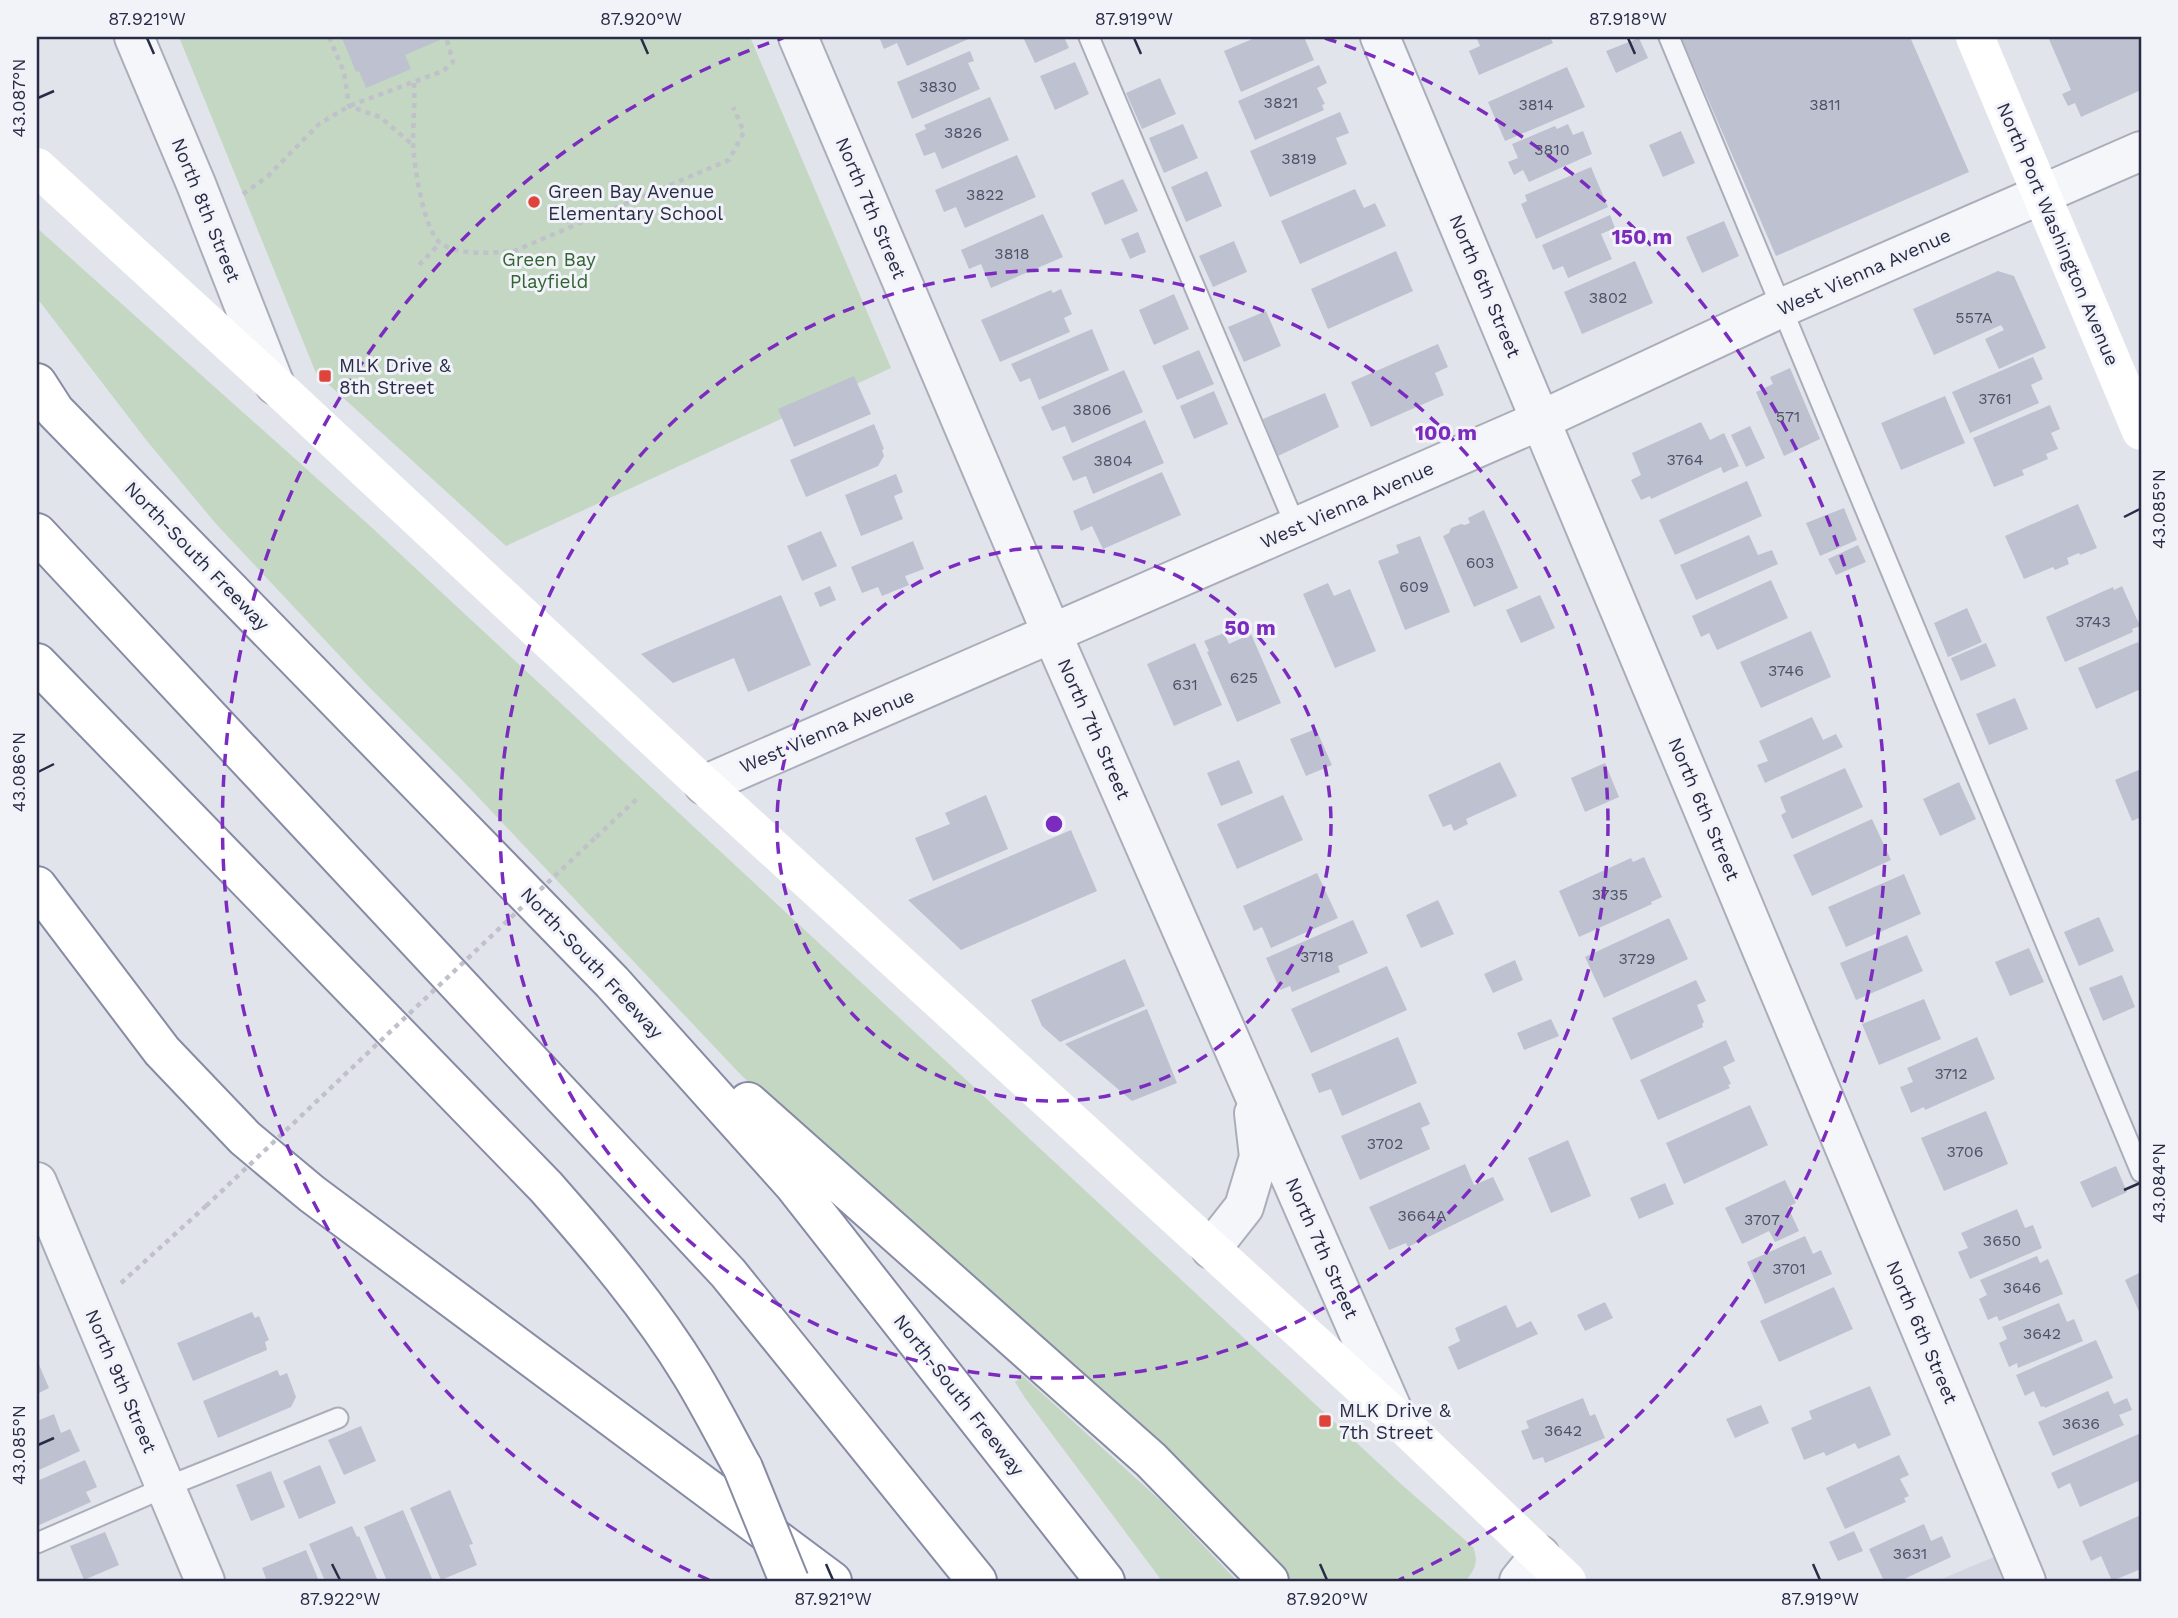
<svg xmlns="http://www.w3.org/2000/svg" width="2178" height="1618" viewBox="0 0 2178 1618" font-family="'Work Sans',sans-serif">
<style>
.built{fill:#d3d6e1}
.green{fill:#c3d7c2}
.building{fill:#bec1cf}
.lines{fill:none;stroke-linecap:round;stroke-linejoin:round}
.service-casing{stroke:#aaadba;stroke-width:23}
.minor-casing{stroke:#aaadba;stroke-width:42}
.tertiary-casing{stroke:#aaadba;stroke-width:42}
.motorway-casing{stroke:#878ca4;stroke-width:42}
.path{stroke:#c0c1ca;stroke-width:4.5;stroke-dasharray:5 5;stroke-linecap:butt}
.service{stroke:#f5f6f9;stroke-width:19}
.minor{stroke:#f5f6f9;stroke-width:38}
.tertiary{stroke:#f5f6f9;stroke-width:38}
.secondary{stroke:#fff;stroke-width:38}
.motorway{stroke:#fff;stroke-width:38}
.motorway-bridge-casing{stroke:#878ca4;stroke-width:42;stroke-linecap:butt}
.path-bridge{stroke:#c0c1ca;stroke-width:4.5;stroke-dasharray:5 5;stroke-linecap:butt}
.motorway-bridge{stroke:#fff;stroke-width:38}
.ticks{fill:none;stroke:#282c46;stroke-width:2.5}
.ring{fill:none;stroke:#7b2cbf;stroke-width:3.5;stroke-dasharray:12 9}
.poi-dot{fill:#de443a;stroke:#f2f3f9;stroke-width:2.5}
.labels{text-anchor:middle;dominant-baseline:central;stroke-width:6;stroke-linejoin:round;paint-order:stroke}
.number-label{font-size:16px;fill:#4e5168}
.poi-label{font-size:19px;fill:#282c46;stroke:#f2f3f9;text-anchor:start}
.street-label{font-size:19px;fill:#282c46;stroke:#f2f3f9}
.park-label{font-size:19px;fill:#336334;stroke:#f2f3f9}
.centre{fill:#7b2cbf;stroke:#f2f3f9;stroke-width:3.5}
.ring-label{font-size:21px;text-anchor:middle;font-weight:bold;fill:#7b2cbf;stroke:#f2f3f9;stroke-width:6;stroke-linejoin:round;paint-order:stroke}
.neatline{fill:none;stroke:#282c46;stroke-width:2.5}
.ticks-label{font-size:18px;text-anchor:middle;fill:#282c46}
</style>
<rect width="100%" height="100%" fill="#e2e4ec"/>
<path class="built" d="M1994,1557L2003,1581H1937L1970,1567Z"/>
<path class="green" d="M179,37H750L891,368L506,546L316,373Z
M37,228L369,525L1401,1484L1473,1547C1479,1562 1475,1569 1466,1581H1293L1277,1562L1192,1478L742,1076L462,780L368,686L217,525L147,441L37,298Z
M1023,1376L1162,1502L1237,1581H1162L1025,1398L1015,1382Z"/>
<path class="building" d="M344,37H438L440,40L405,55L411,69L366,88L359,71L356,72L342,38Z
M879,37H973L907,66L897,43L884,49Z
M1023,37H1064L1069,48L1035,63Z
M1257,37H1304L1314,60L1241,92L1224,51Z
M1476,37H1550L1553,43L1479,75L1469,51L1480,46Z
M1681,37H1910L1969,172L1776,256Z
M2048,37H2141V90L2081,117L2075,103L2068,106L2062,94L2071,90Z
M1639,38L1648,58L1616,73L1606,51Z
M970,51L974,61L968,63L980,89L912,119L897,82Z
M1075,62L1089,94L1055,110L1040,76Z
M1319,65L1327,83L1317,88L1325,104L1322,105L1324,110L1255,140L1238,101Z
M1567,67L1585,107L1505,141L1488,102Z
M1160,78L1176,114L1142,129L1126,93Z
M990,97L1009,140L942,169L935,152L924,156L915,134L926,129L924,125Z
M1340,112L1349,133L1336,138L1347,164L1270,197L1250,151Z
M1183,124L1198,158L1164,173L1149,138Z
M1568,124L1573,135L1583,131L1592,154L1529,182L1523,170L1514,175L1508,162L1518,158L1512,144L1555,126L1557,129Z
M1681,131L1695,163L1663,177L1649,145Z
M1017,155L1036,197L965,228L956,207L944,212L935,190Z
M1591,167L1608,207L1536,239L1521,204L1527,201L1525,195Z
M1207,171L1222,206L1186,222L1171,187Z
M1123,179L1138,211L1105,225L1091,193Z
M1355,189L1364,208L1375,203L1386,226L1300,264L1281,221Z
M1043,214L1063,257L991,288L981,264L969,269L961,250Z
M1610,215L1615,228L1601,234L1612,259L1568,278L1563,266L1553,270L1542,245Z
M1724,221L1739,256L1702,273L1686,237Z
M1138,232L1146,252L1130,259L1121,239Z
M1234,241L1247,272L1213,287L1199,256Z
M1396,251L1413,291L1328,329L1311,289Z
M1635,261L1653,303L1582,334L1564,292Z
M1998,271L2014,276L2046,348L1999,369L1985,339L2004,330L2001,325L1934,355L1913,309Z
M1061,289L1072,314L1064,318L1070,332L1000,362L981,320L1051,290L1053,293Z
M1174,294L1189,329L1154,345L1139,310Z
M1266,311L1281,346L1244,362L1228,327Z
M1092,329L1109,370L1039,400L1030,378L1020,382L1011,364Z
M1438,344L1448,367L1435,373L1444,395L1371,427L1351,382Z
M1199,350L1214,384L1177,400L1162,366Z
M2033,357L2043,379L2031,385L2039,403L1970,433L1952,392Z
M1790,368L1820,439L1784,456L1756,392L1773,384L1770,377Z
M1124,370L1143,412L1072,443L1065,426L1052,431L1041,407Z
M854,376L871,414L794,447L778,409Z
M1214,391L1228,424L1194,439L1180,406Z
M1325,393L1339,427L1278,456L1263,419Z
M1945,396L1965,443L1901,470L1881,423Z
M2050,405L2060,429L2051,433L2058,449L2046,454L2048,459L2022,470L2024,475L1994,487L1973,438Z
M1145,420L1164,463L1093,494L1086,476L1073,481L1062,457Z
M1701,422L1710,440L1724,433L1739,466L1723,473L1721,467L1651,499L1650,496L1641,500L1631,480L1641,475L1632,453Z
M874,424L884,449L882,450L884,456L878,466L806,497L790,460Z
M1750,426L1765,458L1746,467L1731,435Z
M1162,472L1181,515L1103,549L1092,526L1081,531L1073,511Z
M896,474L903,492L894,496L903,519L861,536L845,495Z
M1747,481L1762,516L1675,555L1659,520Z
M2078,504L2097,548L2080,555L2079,553L2067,558L2069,564L2055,570L2053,567L2024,579L2005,536Z
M1844,508L1857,540L1820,556L1806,523Z
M1484,510L1518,588L1474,607L1443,536L1449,533L1451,528L1461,524L1465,525L1470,523L1468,518Z
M821,531L837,566L802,581L787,546Z
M1749,535L1758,555L1772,550L1778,564L1696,600L1680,565Z
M1420,536L1450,612L1405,630L1378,561L1399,553L1396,545Z
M913,541L924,569L905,576L909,585L882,596L878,587L862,593L851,567Z
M1858,545L1866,562L1836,575L1828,559Z
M1771,580L1788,618L1717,650L1709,633L1701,637L1692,616Z
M1328,583L1334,596L1350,589L1376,651L1335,668L1303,594Z
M830,586L836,600L820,607L814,593Z
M2122,586L2140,626L2132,629L2133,632L2065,662L2046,617L2113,587L2114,590Z
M781,595L811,665L748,692L734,658L673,683L641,654Z
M1540,595L1555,628L1521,643L1506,610Z
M1967,608L1982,642L1948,657L1934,623Z
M1811,631L1831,677L1761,708L1740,662Z
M1224,633L1229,644L1251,634L1281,703L1237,722L1207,652L1209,651L1204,641Z
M2138,642L2141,649V689L2096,709L2078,668Z
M1195,643L1222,705L1174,726L1147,664Z
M1986,643L1996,666L1961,681L1951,658Z
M2015,698L2028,729L1989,745L1976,714Z
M1812,717L1823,740L1836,734L1843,747L1765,783L1757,765L1768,761L1759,741Z
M1316,729L1332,765L1306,776L1290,739Z
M1239,760L1253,793L1221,806L1207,773Z
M1500,762L1517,796L1466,819L1468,824L1454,831L1451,824L1443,827L1428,795Z
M1605,763L1619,797L1585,812L1571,778Z
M1845,768L1863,807L1792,839L1781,815L1786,812L1780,797Z
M2141,769V817L2132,821L2115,780Z
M1959,782L1976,819L1940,836L1923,799Z
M986,795L1008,849L933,881L915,838L950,824L945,813Z
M1283,795L1303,840L1237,869L1217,824Z
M1872,819L1891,860L1812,896L1793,855Z
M1071,830L1097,891L961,950L908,900Z
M1644,857L1662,897L1651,902L1652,904L1579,937L1559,891L1631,858L1633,862Z
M1317,873L1338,918L1271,948L1262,927L1254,931L1243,906Z
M1904,874L1921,914L1846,947L1828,907Z
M1438,900L1454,934L1421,948L1406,915Z
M2099,917L2114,951L2079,966L2064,932Z
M1669,918L1688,959L1604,998L1585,957Z
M1353,920L1368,953L1338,966L1340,972L1292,992L1290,986L1280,990L1266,958Z
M1907,935L1923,971L1856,1000L1840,963Z
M2029,948L2044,982L2010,996L1995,962Z
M1125,959L1145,1006L1060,1042L1042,1026L1031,1000Z
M1515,960L1523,980L1493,993L1484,974Z
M1387,966L1407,1010L1311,1053L1291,1009Z
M2122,975L2135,1007L2103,1021L2089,988Z
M1696,980L1706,1001L1697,1005L1704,1022L1702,1024L1703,1027L1631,1060L1612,1018Z
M1924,999L1941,1039L1879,1065L1862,1024Z
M1147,1009L1177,1083L1132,1101L1065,1044Z
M1551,1019L1559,1036L1524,1050L1517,1033Z
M1398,1037L1417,1083L1342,1116L1331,1089L1319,1093L1311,1074Z
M1977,1037L1995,1079L1925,1110L1924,1107L1911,1113L1900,1087L1913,1082L1907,1068Z
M1726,1040L1735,1061L1723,1067L1731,1084L1728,1085L1730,1088L1658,1120L1640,1080Z
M1420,1102L1430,1124L1421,1128L1430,1149L1360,1180L1341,1136Z
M1750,1105L1768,1145L1684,1184L1666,1143Z
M1986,1111L2008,1164L1944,1191L1921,1138Z
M1568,1140L1591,1196L1551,1213L1528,1158Z
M1465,1164L1474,1185L1493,1177L1504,1200L1408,1247L1406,1243L1389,1250L1369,1207Z
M2116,1166L2127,1192L2092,1208L2080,1182Z
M1785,1180L1796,1203L1788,1207L1799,1231L1775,1242L1769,1231L1742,1244L1725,1208Z
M1665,1183L1674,1204L1639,1219L1630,1198Z
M2017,1209L2025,1228L2033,1225L2042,1248L1970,1279L1958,1252L1968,1248L1961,1233Z
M1805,1236L1813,1254L1821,1250L1832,1274L1765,1304L1747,1262Z
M2037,1256L2040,1263L2048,1259L2063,1294L1999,1321L1997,1316L1988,1320L1979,1299L1987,1295L1980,1280Z
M2141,1272V1316L2125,1280Z
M1834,1287L1853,1329L1779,1362L1760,1321Z
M1605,1302L1613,1318L1585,1331L1577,1315Z
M2059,1303L2067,1322L2074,1319L2083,1341L2018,1368L2017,1363L2009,1367L1999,1343L2007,1339L2002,1327Z
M1506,1305L1517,1328L1531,1321L1538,1334L1458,1370L1448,1347L1460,1341L1455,1328Z
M252,1312L255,1318L259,1316L269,1340L265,1342L267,1350L193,1381L177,1343Z
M2096,1340L2113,1378L2045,1408L2044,1406L2041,1407L2034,1391L2025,1396L2016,1375Z
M37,1360L49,1388L37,1394Z
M277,1370L280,1376L287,1373L296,1397L291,1407L218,1438L203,1401Z
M1870,1386L1891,1435L1858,1449L1855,1443L1826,1456L1824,1452L1804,1460L1791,1428L1812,1419L1809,1411Z
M2108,1391L2114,1404L2127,1398L2132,1410L2119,1415L2124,1425L2053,1456L2038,1422Z
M1583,1398L1590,1416L1595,1414L1605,1438L1545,1463L1543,1457L1533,1460L1521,1431L1529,1428L1526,1421Z
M1761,1405L1769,1423L1735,1438L1726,1419Z
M54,1414L61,1433L70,1429L80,1451L37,1471V1421Z
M361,1426L376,1461L344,1475L328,1440Z
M2141,1433V1480L2080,1507L2070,1483L2058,1489L2051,1473Z
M1899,1455L1909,1475L1900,1479L1909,1496L1904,1498L1906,1502L1845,1529L1826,1488Z
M85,1460L97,1487L86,1492L91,1502L37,1526V1481Z
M320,1465L336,1503L299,1519L283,1481Z
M271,1471L285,1507L251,1521L236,1485Z
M450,1490L473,1544L469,1545L477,1565L441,1580L410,1508Z
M403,1510L433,1581H387L364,1527Z
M2141,1515V1569L2112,1581L2101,1556L2091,1561L2082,1541Z
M1924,1524L1931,1541L1942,1536L1951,1557L1900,1581H1884L1869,1549Z
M352,1526L357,1537L359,1536L378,1581H325L309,1544Z
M1854,1531L1863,1551L1838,1561L1829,1542Z
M105,1532L119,1565L84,1580L70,1546Z
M306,1550L319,1581H267L262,1568Z"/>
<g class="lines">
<defs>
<path id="service" d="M1089,37L1296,527
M1669,37L2141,1172
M37,1543L166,1487L338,1418"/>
<path id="minor" d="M134,37L196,184L275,385
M798,37L1052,634L1396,1418
M1380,37L2026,1581
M704,785L1541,420L1781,308L2141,151
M37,1182L205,1581
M1211,1249L1244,1207L1259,1157L1254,1113"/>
<path id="tertiary" d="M1519,1581L1540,1555"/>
<path id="motorway" d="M37,383L55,411L612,982L794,1185L1105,1581
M37,533L728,1273L977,1581
M37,663L546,1187C598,1246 650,1307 691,1374C710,1405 726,1437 743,1468
M37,886L162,1051L245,1138L312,1194L832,1581
M748,1102L1151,1460L1269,1581"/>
</defs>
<use href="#service" class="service-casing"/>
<use href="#minor" class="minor-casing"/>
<use href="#tertiary" class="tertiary-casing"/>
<use href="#motorway" class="motorway-casing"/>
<path class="path" d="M329,37L344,72L349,106L380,117L413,145
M414,83C415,103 413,123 413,143C414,166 423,226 439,242C455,256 494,253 514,251L729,160L744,132L733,107
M243,194L267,177L319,124L349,106L443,71L453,62L446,37
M419,265L440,243
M596,837L640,796
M121,1283L206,1206"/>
<use href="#service" class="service"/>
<use href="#minor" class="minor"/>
<use href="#tertiary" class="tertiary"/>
<path class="secondary" d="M1975,37L2141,431
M37,167L275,385L704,785L1396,1418L1567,1581"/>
<use href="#motorway" class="motorway"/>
<defs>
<path id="motorway-bridge" d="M743,1468L789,1581"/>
</defs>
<use href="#motorway-bridge" class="motorway-bridge-casing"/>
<path class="path-bridge" d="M206,1206L596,837"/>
<use href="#motorway-bridge" class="motorway-bridge"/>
</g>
<path class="ticks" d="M147,38L154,54M641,38L648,54M1134,38L1141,54M1628,38L1635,54M38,98L54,91M2124,517L2140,509M38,772L54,764M2124,1190L2140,1183M38,1445L54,1438M332,1564L340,1580M826,1564L833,1580M1320,1564L1327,1580M1813,1564L1820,1580"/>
<g class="ring">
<circle cx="1054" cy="824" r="277"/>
<circle cx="1054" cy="824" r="554"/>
<path d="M709 1580A831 831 0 0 1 783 38M1325 38A831 831 0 0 1 1399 1580"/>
</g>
<g class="poi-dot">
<circle cx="534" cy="202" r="7"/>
<rect x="318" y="369" width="14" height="14" rx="3.5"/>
<rect x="1318" y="1414" width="14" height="14" rx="3.5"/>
</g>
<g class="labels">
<g class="number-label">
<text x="938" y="86">3830</text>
<text x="1281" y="102">3821</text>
<text x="1536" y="104">3814</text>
<text x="1825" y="104">3811</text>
<text x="963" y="132">3826</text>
<text x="1552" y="149">3810</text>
<text x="1299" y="158">3819</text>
<text x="985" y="194">3822</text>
<text x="1012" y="253">3818</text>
<text x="1608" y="297">3802</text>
<text x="1974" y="317">557A</text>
<text x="1995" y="398">3761</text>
<text x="1092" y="409">3806</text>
<text x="1788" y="416">571</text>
<text x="1685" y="459">3764</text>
<text x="1113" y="460">3804</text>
<text x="1480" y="562">603</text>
<text x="1414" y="586">609</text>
<text x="2093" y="621">3743</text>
<text x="1786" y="670">3746</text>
<text x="1244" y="677">625</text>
<text x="1185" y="684">631</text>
<text x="1610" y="894">3735</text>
<text x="1317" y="956">3718</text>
<text x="1637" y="958">3729</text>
<text x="1951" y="1073">3712</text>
<text x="1385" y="1143">3702</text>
<text x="1965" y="1151">3706</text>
<text x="1422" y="1215">3664A</text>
<text x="1762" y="1219">3707</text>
<text x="2002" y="1240">3650</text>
<text x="1789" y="1268">3701</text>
<text x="2022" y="1287">3646</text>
<text x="2042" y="1333">3642</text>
<text x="2081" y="1423">3636</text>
<text x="1563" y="1430">3642</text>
<text x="1910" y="1553">3631</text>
</g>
<g class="poi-label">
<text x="548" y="191">Green Bay Avenue<tspan x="548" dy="22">Elementary School</tspan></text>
<text x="339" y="365">MLK Drive &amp;<tspan x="339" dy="22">8th Street</tspan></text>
<text x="1339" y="1410">MLK Drive &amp;<tspan x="1339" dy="22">7th Street</tspan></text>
</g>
<g class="street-label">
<text transform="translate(871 208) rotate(67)">North 7th Street</text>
<text transform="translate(206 210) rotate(68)">North 8th Street</text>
<text transform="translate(2058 234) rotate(67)">North Port Washington Avenue</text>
<text transform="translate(1864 272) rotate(-24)">West Vienna Avenue</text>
<text transform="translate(1485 286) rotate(67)">North 6th Street</text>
<text transform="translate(1347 505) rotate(-24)">West Vienna Avenue</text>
<text transform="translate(197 556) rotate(46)">North-South Freeway</text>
<text transform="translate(1094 729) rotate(66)">North 7th Street</text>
<text transform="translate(827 731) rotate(-23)">West Vienna Avenue</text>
<text transform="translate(1704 809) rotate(67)">North 6th Street</text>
<text transform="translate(592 963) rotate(47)">North-South Freeway</text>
<text transform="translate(1322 1248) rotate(66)">North 7th Street</text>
<text transform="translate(1922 1332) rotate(67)">North 6th Street</text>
<text transform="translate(121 1381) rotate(67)">North 9th Street</text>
<text transform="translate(959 1395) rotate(52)">North-South Freeway</text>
</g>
<g class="park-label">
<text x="549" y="259">Green Bay<tspan x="549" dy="22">Playfield</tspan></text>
</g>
</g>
<circle cx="1054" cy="824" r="10" class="centre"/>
<g class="ring-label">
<text x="1642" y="244">150 m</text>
<text x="1446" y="440">100 m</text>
<text x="1250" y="635">50 m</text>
</g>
<rect width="2178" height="1618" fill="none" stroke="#f2f3f9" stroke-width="77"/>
<rect x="38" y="38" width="2102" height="1542" class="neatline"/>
<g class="ticks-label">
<text x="147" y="25">87.921°W</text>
<text x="641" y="25">87.920°W</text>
<text x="1134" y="25">87.919°W</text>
<text x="1628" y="25">87.918°W</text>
<text transform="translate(19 98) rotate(-90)" y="6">43.087°N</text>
<text transform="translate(2159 509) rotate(-90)" y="6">43.085°N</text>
<text transform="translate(19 772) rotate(-90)" y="6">43.086°N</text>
<text transform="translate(2159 1183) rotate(-90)" y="6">43.084°N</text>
<text transform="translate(19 1445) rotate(-90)" y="6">43.085°N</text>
<text x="340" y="1605">87.922°W</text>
<text x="833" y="1605">87.921°W</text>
<text x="1327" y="1605">87.920°W</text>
<text x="1820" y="1605">87.919°W</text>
</g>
</svg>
